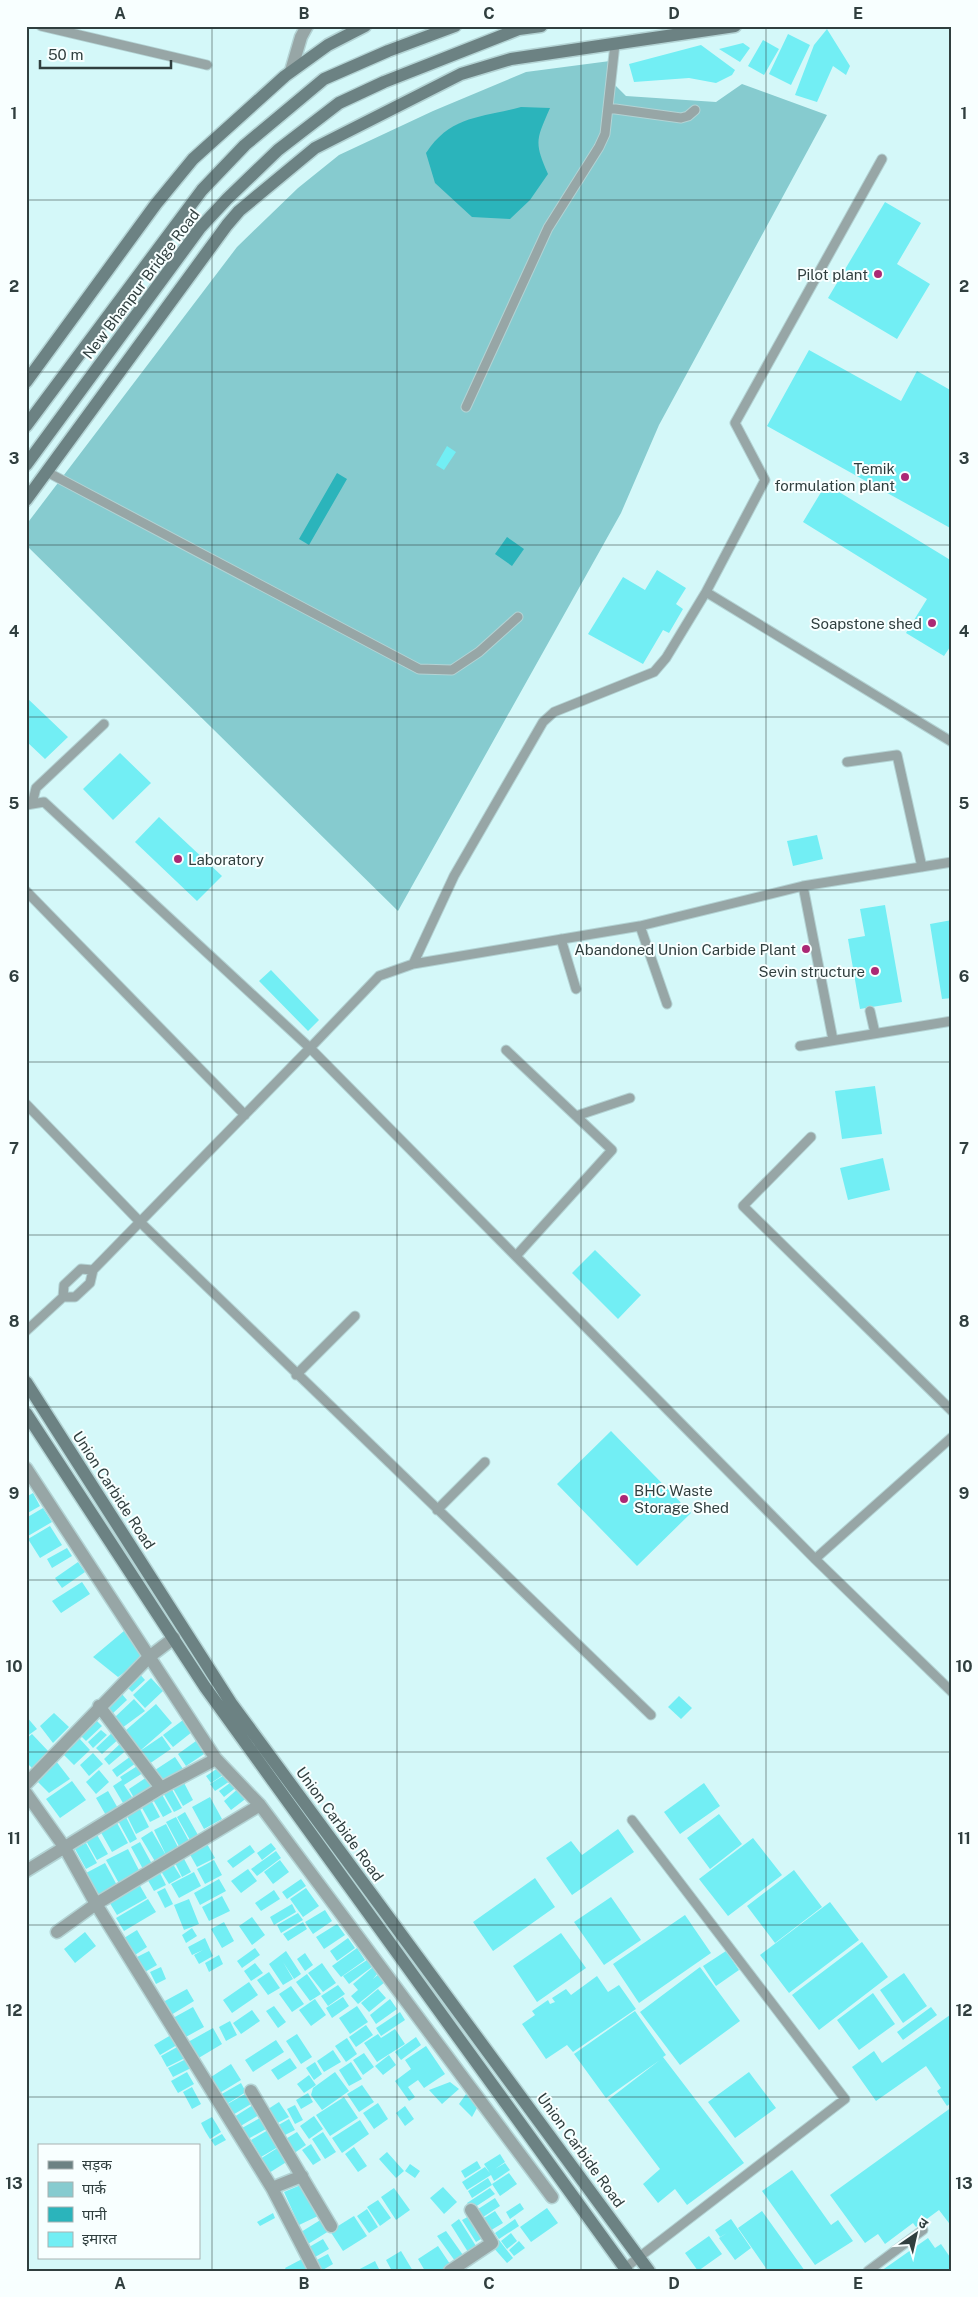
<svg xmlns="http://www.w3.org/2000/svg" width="978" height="2297" viewBox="0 0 978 2297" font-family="'Public Sans','Noto Sans Devanagari',sans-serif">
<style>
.green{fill:#86cbcf}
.water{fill:#2bb4bb}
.building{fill:#72eef4}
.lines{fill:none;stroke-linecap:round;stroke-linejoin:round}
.lane-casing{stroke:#b3d3d4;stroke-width:11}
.street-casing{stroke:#b3d3d4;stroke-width:15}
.secondary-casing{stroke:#b3d3d4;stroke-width:15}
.lane{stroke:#97a6a6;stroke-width:9}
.street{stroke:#97a6a6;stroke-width:12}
.secondary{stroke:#6c8283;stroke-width:12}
.grid{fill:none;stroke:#303f3f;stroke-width:1;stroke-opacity:0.55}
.poi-dot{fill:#ab2975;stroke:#f8ffff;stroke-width:2}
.labels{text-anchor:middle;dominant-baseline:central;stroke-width:4;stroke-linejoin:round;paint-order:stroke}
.poi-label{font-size:15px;fill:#303f3f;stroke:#f8ffff;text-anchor:end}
.street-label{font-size:15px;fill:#303f3f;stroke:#f8ffff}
.neatline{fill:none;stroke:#303f3f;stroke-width:2}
.grid-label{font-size:16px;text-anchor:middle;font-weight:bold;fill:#303f3f}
</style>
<rect width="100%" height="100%" fill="#d4f8f9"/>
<path class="green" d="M610,61L612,82L626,96L716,102L742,84L827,115L659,425L621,513L398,911L26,545V525L237,247L298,188L339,155L433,111L526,72Z"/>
<path class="water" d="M521,107L550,108C536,140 534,142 548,174L530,200L510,219L472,217L435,183L426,153C451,115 481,118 521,107Z
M337,473L347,479L309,545L299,539Z
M507,537L524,549L512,566L495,554Z"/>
<path class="building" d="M827,29L850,66L846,75L833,66L817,102L795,95L814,45Z
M788,34L810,45L791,85L769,74Z
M763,40L779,49L764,75L748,66Z
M743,43L750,48L740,62L719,49Z
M701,45L735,70L732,75L716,83L689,78L634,82L629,64Z
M885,202L921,223L897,264L930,284L897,339L828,298Z
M809,350L901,401L917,371L952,391V529L767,426Z
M447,446L456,452L444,470L436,465Z
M826,484L952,561V644L944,656L906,633L927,599L803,522Z
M657,570L686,588L676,604L683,609L669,633L663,630L643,664L588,634L623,577L645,590Z
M26,697L68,737L45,759L26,741Z
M120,753L151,783L113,820L83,789Z
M159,817L222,876L197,901L135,842Z
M817,835L823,859L793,866L787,841Z
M885,905L902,1002L860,1009L848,939L865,936L860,909Z
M952,920V998L942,999L930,924Z
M271,970L319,1020L308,1031L259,981Z
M875,1086L882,1134L842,1139L835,1091Z
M883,1158L890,1190L848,1200L840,1168Z
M595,1250L641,1295L618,1319L572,1273Z
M611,1431L691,1513L637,1566L557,1484Z
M33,1493L40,1506L26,1514V1497Z
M43,1508L52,1522L28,1536L26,1518Z
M50,1526L62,1545L40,1558L28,1539Z
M67,1548L72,1556L52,1568L47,1559Z
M78,1562L85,1572L62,1588L55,1578Z
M82,1582L90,1594L61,1613L52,1601Z
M124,1631L145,1657L118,1677L93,1657Z
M138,1672L145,1680L132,1692L124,1684Z
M151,1678L163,1691L145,1708L133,1695Z
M121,1693L127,1700L112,1714L106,1707Z
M679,1696L692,1708L681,1719L668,1707Z
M134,1699L145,1711L122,1728L115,1717Z
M156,1704L172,1723L141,1750L125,1731Z
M54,1713L69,1727L53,1743L40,1726Z
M26,1716L37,1729L26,1737Z
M93,1717L102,1726L86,1741L78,1733Z
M183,1720L192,1732L173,1747L163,1735Z
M101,1730L107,1735L93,1748L88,1742Z
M115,1730L121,1737L102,1754L96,1748Z
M32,1734L49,1752L32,1768L26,1762V1739Z
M162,1736L171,1749L149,1764L140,1751Z
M79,1738L90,1750L74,1765L62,1753Z
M123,1741L129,1748L109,1765L104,1759Z
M196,1741L204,1754L186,1766L178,1754Z
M93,1753L103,1764L89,1776L80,1765Z
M131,1756L136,1763L117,1777L112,1770Z
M175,1757L183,1769L160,1784L152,1772Z
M56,1761L70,1779L49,1793L34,1778Z
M142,1763L146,1771L124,1785L132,1797L123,1803L113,1786L122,1780L120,1777Z
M221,1766L226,1773L211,1783L206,1776Z
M99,1770L109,1782L96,1794L86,1782Z
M226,1774L230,1781L215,1791L210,1784Z
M150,1775L156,1784L134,1798L129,1789Z
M182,1779L193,1800L183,1806L171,1785Z
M234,1780L238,1786L224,1797L219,1791Z
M72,1781L86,1800L60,1818L46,1799Z
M704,1783L720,1806L680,1834L664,1812Z
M170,1786L182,1808L174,1812L162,1791Z
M240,1787L248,1797L231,1810L224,1801Z
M108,1791L119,1810L107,1817L96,1798Z
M160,1791L172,1812L163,1817L151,1796Z
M210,1797L222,1819L204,1829L192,1807Z
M151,1800L160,1817L150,1822L141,1806Z
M139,1807L149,1827L136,1834L126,1814Z
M185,1812L198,1835L190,1840L177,1817Z
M719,1814L742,1844L710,1869L687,1838Z
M125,1815L137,1839L130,1843L117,1819Z
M176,1817L190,1843L180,1848L166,1822Z
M116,1821L128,1843L112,1852L99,1829Z
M166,1824L179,1849L166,1855L154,1830Z
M618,1829L634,1852L572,1895L546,1858L571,1841L582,1855Z
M152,1831L167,1857L156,1863L141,1838Z
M96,1833L108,1854L97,1860L85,1839Z
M753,1838L782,1875L728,1916L699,1879Z
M140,1842L152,1864L143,1869L131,1847Z
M206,1842L215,1858L197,1867L188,1851Z
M86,1843L97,1863L86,1869L75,1849Z
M271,1843L276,1849L262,1860L257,1853Z
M250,1845L255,1852L233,1868L227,1861Z
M128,1849L142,1876L121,1887L106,1860Z
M276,1851L281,1858L257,1876L251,1869Z
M182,1855L191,1872L182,1877L173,1859Z
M214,1860L222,1875L205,1884L197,1869Z
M280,1860L289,1872L273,1884L264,1872Z
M171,1861L181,1877L169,1884L159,1868Z
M105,1863L119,1889L101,1899L86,1873Z
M248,1869L257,1881L241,1893L231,1881Z
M794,1870L822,1907L775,1943L747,1906Z
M159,1871L166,1885L154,1891L146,1877Z
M194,1872L201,1886L179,1898L171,1884Z
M535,1878L555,1907L493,1951L473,1922Z
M219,1879L226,1891L200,1905L194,1893Z
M301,1879L306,1886L287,1899L282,1892Z
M139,1884L147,1898L117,1915L108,1900Z
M165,1888L173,1904L165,1908L157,1892Z
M306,1888L319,1906L303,1917L290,1899Z
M274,1890L280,1899L261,1911L255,1903Z
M222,1896L230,1911L209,1921L202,1907Z
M611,1897L641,1940L604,1965L574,1922Z
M148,1899L156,1912L124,1931L116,1918Z
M189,1899L199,1924L184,1930L174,1905Z
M830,1902L859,1940L789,1993L760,1955Z
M292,1904L296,1912L274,1925L270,1917Z
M325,1910L332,1921L313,1934L305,1922Z
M298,1913L303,1920L281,1933L277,1925Z
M685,1915L711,1953L639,2003L613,1964Z
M252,1917L265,1935L252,1945L239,1926Z
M224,1922L234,1941L222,1948L211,1929Z
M303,1922L307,1929L288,1941L283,1934Z
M337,1924L345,1935L324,1949L316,1937Z
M192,1928L197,1936L186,1943L182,1935Z
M137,1930L147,1947L135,1955L124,1938Z
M85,1932L96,1946L75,1963L64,1949Z
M561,1933L586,1968L537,2002L513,1966Z
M205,1938L213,1956L199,1964L194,1955L203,1950L192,1955L188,1947Z
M348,1938L355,1948L337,1961L330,1951Z
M862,1942L888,1977L819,2030L792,1995Z
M255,1948L260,1955L242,1968L237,1961Z
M357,1948L365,1960L341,1977L332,1966Z
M149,1951L157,1965L145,1972L137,1957Z
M286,1951L301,1974L294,1979L283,1962L293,1979L283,1985L269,1964Z
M726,1951L739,1970L716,1986L703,1966Z
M305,1953L313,1965L305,1971L297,1959Z
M219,1955L223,1964L209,1972L205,1963Z
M367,1960L372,1967L349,1984L343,1976Z
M255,1963L263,1973L251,1981L244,1971Z
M322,1963L336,1983L323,1992L308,1973Z
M161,1967L166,1979L156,1984L150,1972Z
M373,1967L378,1973L373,1979L379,1974L385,1982L358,2004L351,1996L358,1990L353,1984Z
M700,1967L740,2021L680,2065L640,2012Z
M269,1972L280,1988L268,1995L257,1980Z
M904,1973L927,2006L903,2023L880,1990Z
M307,1974L321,1994L310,2001L296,1982Z
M597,1976L608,1992L619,1985L636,2009L573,2052L567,2045L546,2059L522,2024L535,2015L532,2011L548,2000L550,2004L555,2002L552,1998L566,1989L571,1995Z
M249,1982L258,1995L232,2013L223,2000Z
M338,1985L345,1994L328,2006L321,1996Z
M291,1986L304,2004L292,2012L279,1994Z
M187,1989L194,2001L171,2015L163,2002Z
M378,1989L386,1998L369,2012L361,2003Z
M873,1993L895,2024L859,2050L837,2020Z
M343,1997L349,2006L332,2018L326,2008Z
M315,1999L326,2015L311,2026L299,2010Z
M390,1999L397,2009L376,2024L370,2015Z
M274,2006L286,2022L278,2028L266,2011Z
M357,2006L368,2022L350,2034L339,2018Z
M193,2007L204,2027L184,2038L173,2018Z
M931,2007L937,2015L903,2040L897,2032Z
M252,2010L260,2021L241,2034L233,2023Z
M635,2011L666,2055L663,2057L744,2163L687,2205L675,2189L658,2203L643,2184L660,2169L608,2100L660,2060L606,2098L574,2054Z
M400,2012L405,2020L381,2036L376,2028Z
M950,2015L952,2018V2102L947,2106L937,2091L941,2088L926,2066L876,2101L852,2067L874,2051L882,2063Z
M230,2021L237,2035L226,2041L219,2027Z
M366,2025L373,2035L356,2047L349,2037Z
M213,2028L222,2044L197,2059L188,2042Z
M395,2029L405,2044L377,2062L364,2043L378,2034L381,2038Z
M297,2034L312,2057L301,2064L286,2041Z
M171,2035L177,2045L160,2055L154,2045Z
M416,2037L421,2045L401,2060L395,2052Z
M347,2038L357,2054L346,2062L335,2046Z
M276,2040L284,2052L253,2072L245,2060Z
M179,2046L185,2058L167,2067L161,2056Z
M426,2046L445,2074L424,2088L418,2080L408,2087L415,2097L409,2101L395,2081L411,2069L405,2060Z
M333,2050L341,2062L324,2072L317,2061Z
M364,2053L374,2067L363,2075L353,2060Z
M389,2055L396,2065L383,2075L375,2066Z
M290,2058L297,2068L278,2080L271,2070Z
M186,2059L191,2068L173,2077L168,2068Z
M315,2062L322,2074L314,2080L306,2068Z
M351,2062L362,2079L349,2086L339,2070Z
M231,2064L241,2080L218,2094L208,2079Z
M187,2072L194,2084L178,2093L171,2081Z
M335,2072L349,2091L322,2110L311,2095L313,2088Z
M749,2072L776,2108L735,2138L708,2102Z
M309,2075L316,2085L304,2093L297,2084Z
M450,2082L459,2089L442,2104L429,2090Z
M241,2083L246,2092L225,2105L220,2095Z
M362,2085L374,2102L359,2112L347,2094Z
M192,2087L201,2104L192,2109L183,2092Z
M308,2093L313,2102L301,2109L296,2100Z
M245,2094L251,2104L231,2116L224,2106Z
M466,2094L478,2106L472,2117L459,2104Z
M344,2097L358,2118L330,2136L316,2115Z
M279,2102L289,2117L274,2125L265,2111Z
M378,2103L388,2119L374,2129L363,2113Z
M253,2105L259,2115L239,2127L234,2117Z
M295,2105L303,2120L295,2124L287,2109Z
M405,2106L414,2119L405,2126L396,2113Z
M952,2107V2227L939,2210L916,2227L913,2223L885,2244L878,2234L865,2243L830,2195Z
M314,2116L323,2129L309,2139L300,2126Z
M212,2117L217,2125L205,2131L201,2123Z
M260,2118L266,2129L248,2139L242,2128Z
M289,2119L295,2130L281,2137L275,2127Z
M360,2120L369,2134L342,2153L332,2138Z
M217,2125L221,2132L210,2139L205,2131Z
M268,2130L278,2147L261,2157L251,2140Z
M297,2132L306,2145L293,2154L284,2140Z
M323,2132L336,2152L325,2159L312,2139Z
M222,2134L226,2140L215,2146L211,2140Z
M311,2144L321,2160L313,2165L302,2150Z
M279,2147L288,2161L269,2173L260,2159Z
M354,2147L367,2166L358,2172L345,2154Z
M387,2152L404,2171L396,2178L379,2159Z
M500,2154L505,2162L495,2169L505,2163L510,2170L494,2181L491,2175L467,2190L462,2182L485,2167L490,2173L484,2164Z
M477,2161L481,2168L465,2178L461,2171Z
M410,2164L420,2171L415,2178L405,2171Z
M792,2170L831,2225L838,2220L853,2241L815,2265L762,2191Z
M509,2173L517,2184L500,2196L492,2184Z
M488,2178L492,2185L472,2198L468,2191Z
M303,2184L318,2216L299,2225L284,2192Z
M443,2187L457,2202L444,2214L430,2198Z
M394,2188L410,2210L396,2220L381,2197Z
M490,2188L495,2194L472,2209L467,2203Z
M495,2198L500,2206L480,2219L475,2211Z
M378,2200L391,2218L380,2226L367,2207Z
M520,2203L524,2209L510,2219L506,2212Z
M547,2208L558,2223L531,2242L520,2227Z
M367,2209L378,2227L369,2233L357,2216Z
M495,2211L503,2223L488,2232L481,2220Z
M762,2211L805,2271H768L738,2228Z
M273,2213L275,2218L260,2226L257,2222Z
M473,2214L486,2236L476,2242L462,2220Z
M354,2216L367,2236L343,2251L330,2231Z
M322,2219L329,2231L308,2244L301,2232Z
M459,2219L476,2246L468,2252L451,2225Z
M515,2219L519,2226L499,2239L495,2233Z
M731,2219L751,2248L735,2260L719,2238L727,2233L720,2237L715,2230Z
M446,2231L463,2255L455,2261L437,2236Z
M511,2233L517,2241L507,2249L501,2241Z
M709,2236L722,2254L698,2271L685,2253Z
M928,2238L935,2248L941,2244L952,2260V2271H881Z
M323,2239L329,2249L310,2260L304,2250Z
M499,2240L513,2258L507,2263L492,2246Z
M519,2241L525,2248L514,2256L509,2250Z
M438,2246L450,2264L440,2271H425L418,2259Z
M401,2251L413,2271H392L386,2260Z
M328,2254L333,2264L321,2271L311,2263Z
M302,2259L307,2271H287L285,2268Z
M375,2261L380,2271H356Z"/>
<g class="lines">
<defs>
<path id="lane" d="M41,26L207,65
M608,108L681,118L688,116L695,110
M466,407L548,228L599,147L605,134L615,44
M47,472L419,669L452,670L479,652L518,617
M706,592L952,742
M847,762L897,755L922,867
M32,804L36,788L104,724
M26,805L44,802L310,1048L379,976L413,964L640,926L803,886L952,862
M803,886L833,1040
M26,891L245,1115
M640,926L667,1004
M561,939L576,989
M413,964L454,876L543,722L554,712L654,672L666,658L706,592L765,480L735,423L882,159
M870,1011L875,1033
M800,1046L952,1021
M506,1050L612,1150L516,1256
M26,1104L141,1223L651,1715
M576,1116L630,1098
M811,1137L743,1206L952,1411
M63,1297L64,1285L81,1269L93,1270
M26,1331L63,1297H75L90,1283L93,1270L310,1048L815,1559L952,1692
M296,1375L355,1316
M437,1510L485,1462
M815,1559L952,1437
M625,2268L845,2099L632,1820
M868,2271L923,2230"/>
<path id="street" d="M291,71L301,37L307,26
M26,1468L216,1759L260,1805L552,2197
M99,1706L161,1788
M26,1784L149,1657L174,1638
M26,1793L65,1848L96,1904L272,2188L315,2271
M26,1871L161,1788L216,1759
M57,1932L96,1904L260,1805
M251,2091L331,2226
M272,2188L302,2176
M450,2271L492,2243L471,2210"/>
<path id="secondary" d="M26,382L156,204L193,159L285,76L328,45L365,26
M26,426L202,190L245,145L324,79L388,51L455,26
M26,465L200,228L227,199L278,150L339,103L384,82L519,29L541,26
M26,500L227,225L239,211L315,148L461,74L511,59L735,26
M26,1382L231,1703L649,2271
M26,1413L205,1687L627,2271"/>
</defs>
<use href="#lane" class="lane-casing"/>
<use href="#street" class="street-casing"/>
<use href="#secondary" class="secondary-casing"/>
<use href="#lane" class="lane"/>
<use href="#street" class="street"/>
<use href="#secondary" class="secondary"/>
</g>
<path class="grid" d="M212,26V2271M397,26V2271M581,26V2271M766,26V2271M26,200H952M26,372H952M26,545H952M26,717H952M26,890H952M26,1062H952M26,1235H952M26,1407H952M26,1580H952M26,1752H952M26,1925H952M26,2097H952"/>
<g class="poi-dot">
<circle cx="878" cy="274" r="5"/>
<circle cx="905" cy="477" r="5"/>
<circle cx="932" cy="623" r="5"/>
<circle cx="178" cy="859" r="5"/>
<circle cx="806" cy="949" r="5"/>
<circle cx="875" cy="971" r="5"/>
<circle cx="624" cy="1499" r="5"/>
</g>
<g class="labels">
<g class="poi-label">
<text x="868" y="274">Pilot plant</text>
<text x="895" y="468">Temik<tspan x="895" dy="17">formulation plant</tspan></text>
<text x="922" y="623">Soapstone shed</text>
<text x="188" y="859" text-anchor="start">Laboratory</text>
<text x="796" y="949">Abandoned Union Carbide Plant</text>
<text x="865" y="971">Sevin structure</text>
<text x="634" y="1490" text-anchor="start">BHC Waste<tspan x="634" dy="17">Storage Shed</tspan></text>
</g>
<g class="street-label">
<text transform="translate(141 284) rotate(-53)">New Bhanpur Bridge Road</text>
<text transform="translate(114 1490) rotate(57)">Union Carbide Road</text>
<text transform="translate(340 1824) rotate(54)">Union Carbide Road</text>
<text transform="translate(581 2150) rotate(54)">Union Carbide Road</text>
</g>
</g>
<rect width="978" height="2297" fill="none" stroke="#f8ffff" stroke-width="55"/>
<rect x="38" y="2144" width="162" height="115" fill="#f8ffff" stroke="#a8b2b2"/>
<rect x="48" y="2161" width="25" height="8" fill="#6c8283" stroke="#a8b2b2"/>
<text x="82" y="2170" font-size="15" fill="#303f3f">सड़क</text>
<rect x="48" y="2182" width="25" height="15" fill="#86cbcf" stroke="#a8b2b2"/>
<text x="82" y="2194" font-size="15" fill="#303f3f">पार्क</text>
<rect x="48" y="2207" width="25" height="15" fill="#2bb4bb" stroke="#a8b2b2"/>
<text x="82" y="2220" font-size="15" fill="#303f3f">पानी</text>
<rect x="48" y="2232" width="25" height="15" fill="#72eef4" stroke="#a8b2b2"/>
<text x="82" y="2244" font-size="15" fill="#303f3f">इमारत</text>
<g transform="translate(916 2234) rotate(34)" stroke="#f8ffff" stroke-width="4" paint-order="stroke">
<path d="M0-4L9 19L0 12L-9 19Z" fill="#303f3f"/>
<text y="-8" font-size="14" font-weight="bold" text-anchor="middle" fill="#303f3f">उ</text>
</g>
<path d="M40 60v8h131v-8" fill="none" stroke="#303f3f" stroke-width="2.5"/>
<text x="48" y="60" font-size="15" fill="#303f3f" stroke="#f8ffff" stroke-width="4" paint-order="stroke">50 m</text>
<rect x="28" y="28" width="922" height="2242" class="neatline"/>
<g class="grid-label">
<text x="120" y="19">A</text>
<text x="304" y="19">B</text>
<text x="489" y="19">C</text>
<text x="674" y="19">D</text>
<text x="858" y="19">E</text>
<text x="14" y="119">1</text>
<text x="964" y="119">1</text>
<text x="14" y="292">2</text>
<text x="964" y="292">2</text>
<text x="14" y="464">3</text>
<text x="964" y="464">3</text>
<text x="14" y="637">4</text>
<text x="964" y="637">4</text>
<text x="14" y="809">5</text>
<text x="964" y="809">5</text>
<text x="14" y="982">6</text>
<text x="964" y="982">6</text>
<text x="14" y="1154">7</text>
<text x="964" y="1154">7</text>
<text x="14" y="1327">8</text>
<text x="964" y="1327">8</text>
<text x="14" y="1499">9</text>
<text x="964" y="1499">9</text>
<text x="14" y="1672">10</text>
<text x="964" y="1672">10</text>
<text x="14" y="1844">11</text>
<text x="964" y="1844">11</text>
<text x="14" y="2016">12</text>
<text x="964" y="2016">12</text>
<text x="14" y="2189">13</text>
<text x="964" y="2189">13</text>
<text x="120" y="2289">A</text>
<text x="304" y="2289">B</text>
<text x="489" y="2289">C</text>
<text x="674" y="2289">D</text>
<text x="858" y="2289">E</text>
</g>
</svg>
